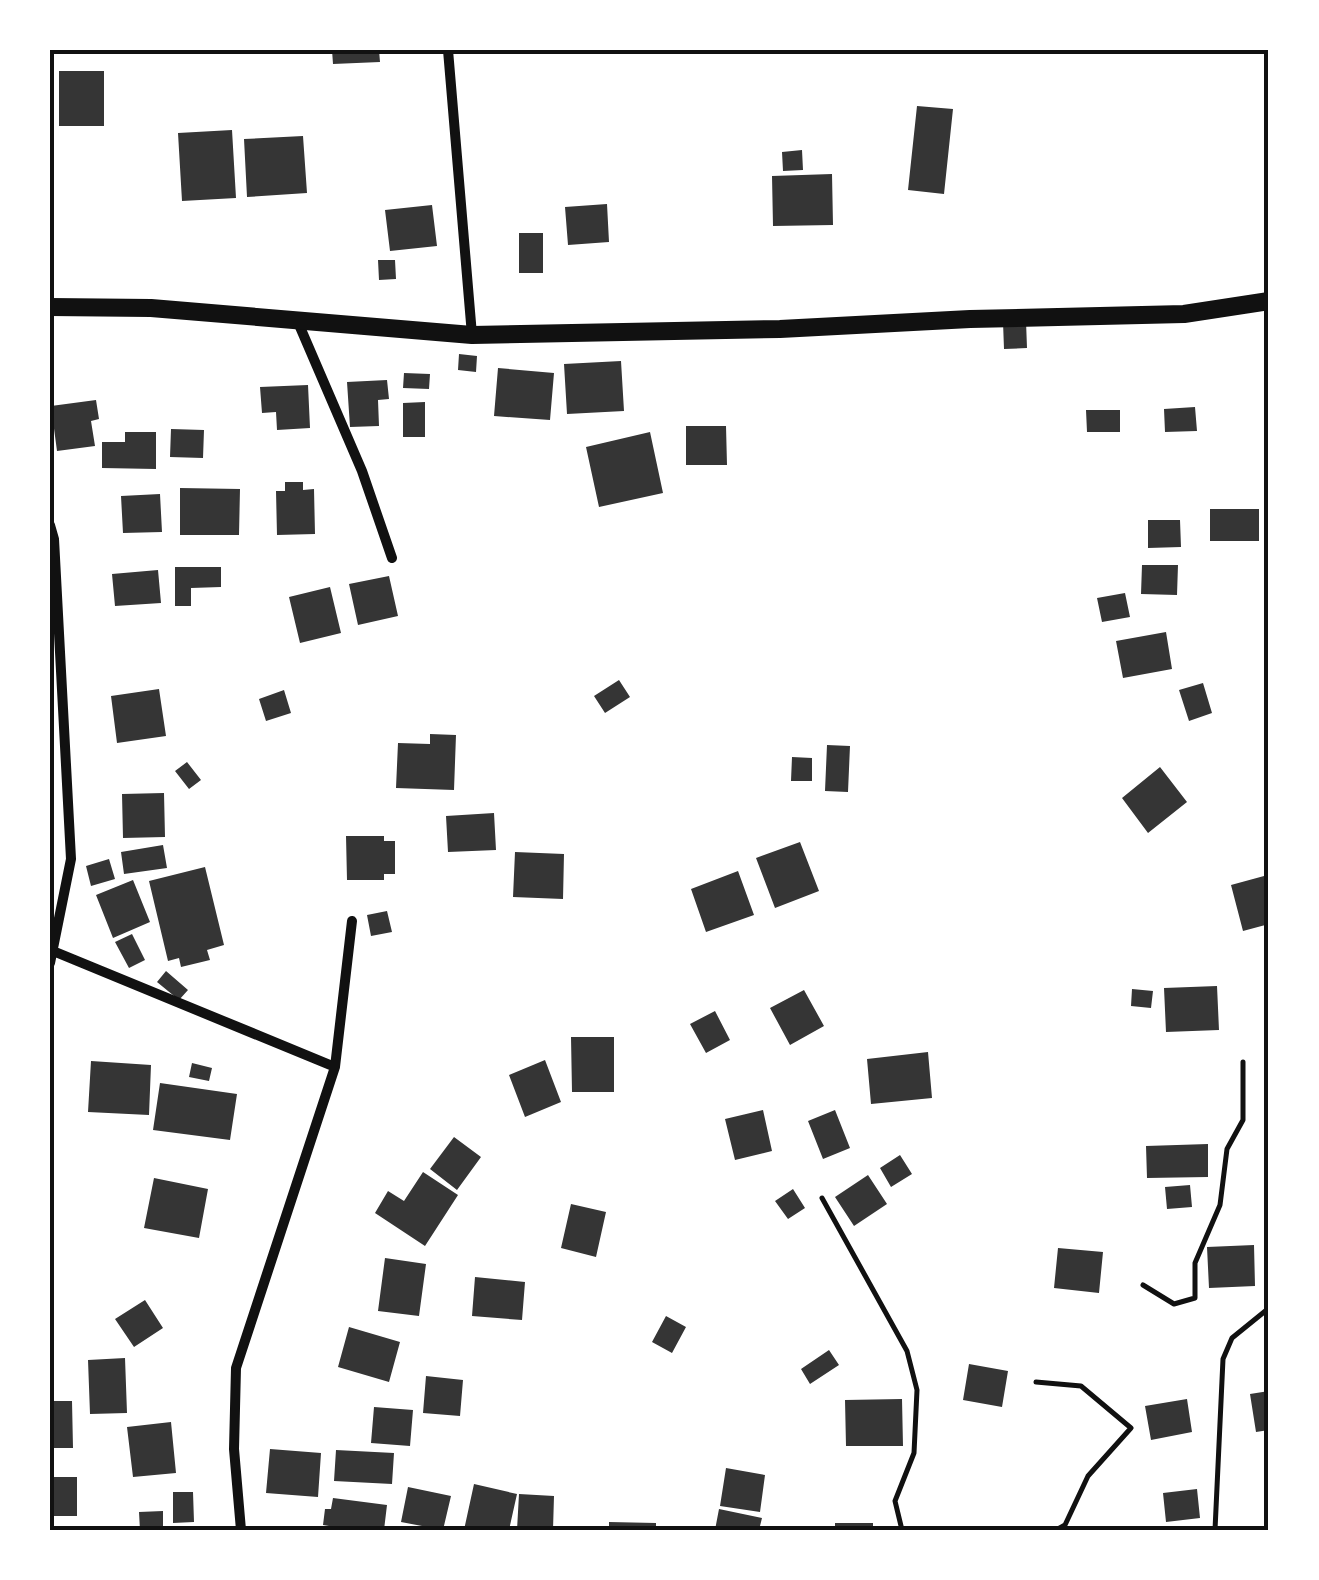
<svg xmlns="http://www.w3.org/2000/svg" width="1319" height="1580" viewBox="0 0 1319 1580" font-family="Overpass,sans-serif">
<style>
.building{fill:#353535}
.lines{fill:none;stroke-linecap:round;stroke-linejoin:round}
.path{stroke:#111;stroke-width:5}
.minor{stroke:#111;stroke-width:10}
.tertiary{stroke:#111;stroke-width:18}
.neatline{fill:none;stroke:#111;stroke-width:4}
</style>
<rect width="100%" height="100%" fill="#fff"/>
<path class="building" d="M332,50H379L380,62L333,64Z
M59,71H104V126H59Z
M917,106L953,109L944,194L908,190Z
M232,130L236,198L182,201L178,133Z
M303,136L307,193L247,197L244,139Z
M802,150L803,170L783,171L782,152Z
M832,174L833,225L773,226L772,176Z
M607,204L609,242L568,245L565,207Z
M432,205L437,246L390,251L385,210Z
M519,233H543V273H519Z
M378,260H395L396,279L379,280Z
M1026,321L1027,348L1004,349L1003,322Z
M459,354L477,356L476,372L458,370Z
M621,361L624,411L567,414L564,364Z
M498,368L554,373L550,420L494,416Z
M404,373L430,374L429,389L403,388Z
M387,380L389,399L378,400L379,426L350,427L347,382Z
M308,385L310,428L277,430L276,412L262,413L260,387Z
M96,400L99,419L91,421L95,446L57,451L51,406Z
M425,402V437H403V403Z
M1195,407L1197,431L1165,432L1164,409Z
M1086,410H1120V432H1087Z
M686,426H726L727,465H686Z
M171,429L204,430L203,458L170,457Z
M125,432H156V469L102,468V442H125Z
M650,432L663,493L599,507L586,447Z
M285,482H303V490L314,489L315,534L277,535L276,491H285Z
M180,488L240,489L239,535H180Z
M160,494L162,532L123,533L121,496Z
M1210,509H1259V541H1210Z
M1148,520H1180L1181,547L1148,548Z
M1142,565H1178L1177,595L1141,594Z
M175,567H221V587L191,588V606H175Z
M158,570L161,603L115,606L112,574Z
M389,576L398,616L358,625L349,584Z
M330,587L341,633L300,643L289,597Z
M1125,593L1130,617L1102,622L1097,598Z
M1166,632L1172,669L1123,678L1116,641Z
M619,680L630,697L605,713L594,696Z
M1203,683L1212,713L1189,721L1179,690Z
M159,689L166,736L117,743L111,696Z
M284,690L291,713L266,721L259,699Z
M430,734L456,735L454,790L396,788L398,743L430,744Z
M827,745L850,746L848,792L825,791Z
M792,757L812,758V781H791Z
M187,762L201,780L189,789L175,771Z
M1160,767L1187,802L1148,833L1122,798Z
M164,793L165,837L123,838L122,794Z
M494,813L496,850L448,852L446,816Z
M346,836H384V841H395V874H384V880H347Z
M800,842L819,891L775,908L756,858Z
M163,845L167,868L124,874L121,852Z
M515,852L564,854L563,899L513,897Z
M109,859L115,879L91,886L86,866Z
M205,867L224,945L207,950L210,960L181,967L179,958L168,961L149,881Z
M738,871L754,915L706,932L691,889Z
M1264,876L1269,894V924L1243,931L1231,885Z
M133,880L150,922L113,938L96,895Z
M387,911L392,932L371,936L367,915Z
M132,934L145,960L129,968L115,942Z
M166,971L188,990L179,1000L157,982Z
M1217,986L1219,1030L1166,1032L1164,988Z
M1132,989L1153,991L1151,1008L1131,1006Z
M804,990L824,1026L790,1045L770,1008Z
M715,1011L730,1040L706,1053L690,1024Z
M571,1037H614V1092H572Z
M928,1052L932,1098L871,1104L867,1059Z
M545,1060L561,1102L525,1117L509,1075Z
M91,1061L151,1065L149,1115L88,1112Z
M192,1063L212,1068L209,1081L189,1077Z
M160,1083L237,1094L230,1140L153,1130Z
M763,1110L772,1151L735,1160L725,1119Z
M835,1110L850,1148L823,1159L808,1121Z
M454,1137L481,1157L457,1190L430,1169Z
M1208,1144V1177L1147,1178L1146,1146Z
M900,1155L912,1174L891,1187L880,1168Z
M423,1172L458,1195L425,1246L375,1213L388,1191L404,1201Z
M868,1175L887,1204L854,1226L835,1197Z
M154,1178L208,1189L199,1238L144,1228Z
M1190,1185L1192,1207L1167,1209L1165,1187Z
M793,1189L805,1208L788,1219L775,1201Z
M571,1204L606,1212L596,1257L561,1248Z
M1254,1245L1255,1286L1209,1288L1207,1247Z
M1058,1248L1103,1252L1099,1293L1054,1288Z
M385,1258L426,1264L419,1316L378,1311Z
M475,1277L525,1282L522,1320L472,1316Z
M145,1300L163,1328L134,1347L115,1319Z
M666,1316L686,1327L672,1353L652,1342Z
M349,1327L400,1342L389,1382L338,1367Z
M829,1350L839,1365L810,1384L801,1369Z
M125,1358L127,1413L90,1414L88,1360Z
M969,1364L1008,1371L1002,1407L963,1400Z
M426,1376L463,1380L460,1416L423,1413Z
M1269,1391V1430L1256,1432L1250,1394Z
M902,1399L903,1446H846L845,1400Z
M1187,1399L1192,1432L1151,1440L1145,1406Z
M50,1401H72L73,1448H50Z
M374,1407L413,1410L410,1446L371,1443Z
M171,1422L176,1473L133,1477L127,1427Z
M270,1449L321,1453L318,1497L266,1493Z
M336,1450L394,1453L392,1484L334,1481Z
M726,1468L765,1475L760,1512L720,1506Z
M50,1477H77V1516H50Z
M474,1484L517,1494L509,1530H464Z
M408,1487L451,1496L443,1530L401,1522Z
M1197,1489L1200,1518L1166,1522L1163,1493Z
M173,1492H193L194,1522L173,1523Z
M519,1494L554,1496L553,1530H517Z
M333,1498L387,1505L384,1530H329V1526L323,1525L325,1509H331Z
M719,1509L762,1518L759,1530H715Z
M163,1511V1530H140L139,1512Z
M609,1522L656,1523V1530H609Z
M835,1523H873V1530H835Z"/>
<g class="lines">
<path class="path" d="M822,1198L907,1351L917,1390L914,1453L895,1501L902,1530
M1143,1285L1174,1304L1195,1298V1263L1220,1205L1227,1149L1243,1120V1062
M1036,1382L1081,1386L1131,1428L1088,1476L1065,1525L1056,1530
M1215,1530L1223,1359L1232,1338L1269,1308"/>
<path class="minor" d="M448,50L472,335
M297,320L362,471L392,558
M50,525L54,539L71,859L50,963
M53,951L335,1067
M241,1530L234,1449L236,1368L335,1067L352,921"/>
<path class="tertiary" d="M50,307L151,308L472,335L780,329L970,319L1184,314L1269,301"/>
</g>
<rect width="1319" height="1580" fill="none" stroke="#ffffff" stroke-width="105"/>
<rect x="52" y="52" width="1214" height="1476" class="neatline"/>
</svg>
